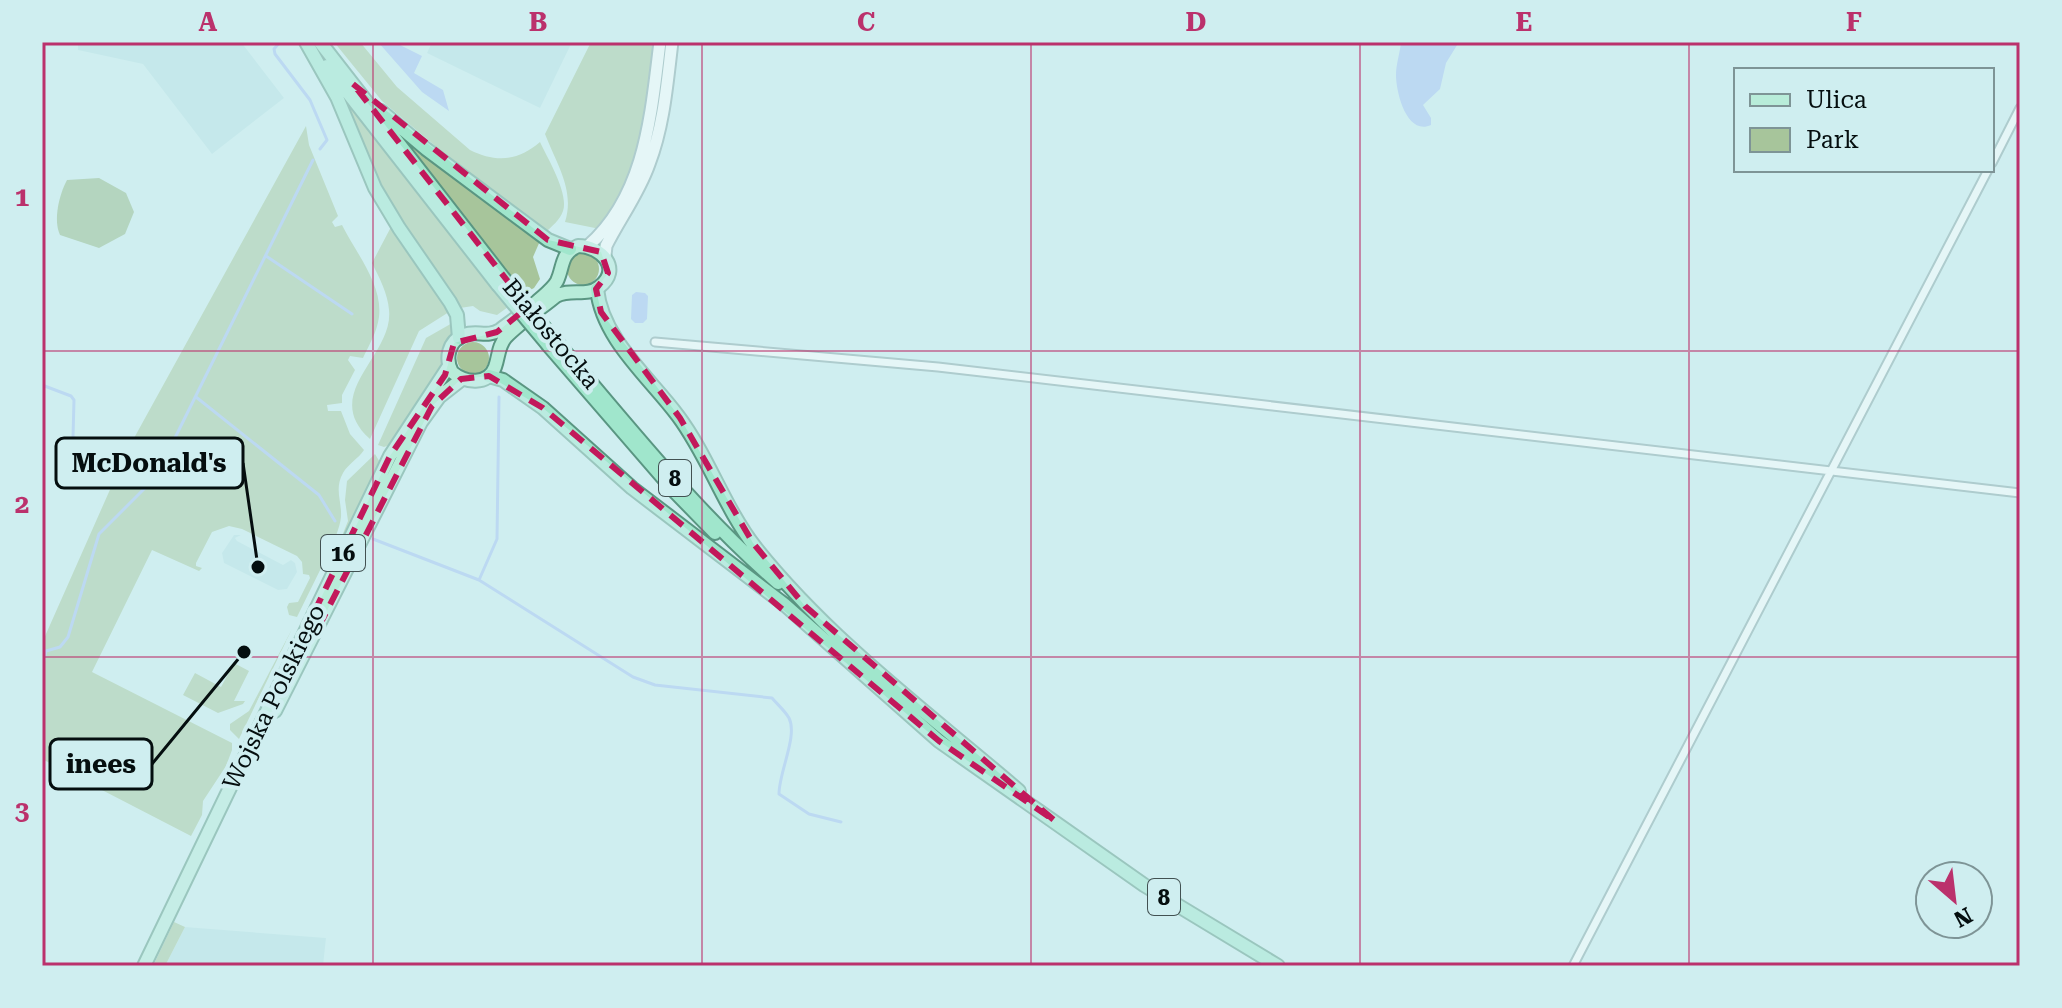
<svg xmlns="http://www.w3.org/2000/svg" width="2062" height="1008" viewBox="0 0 2062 1008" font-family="'Roboto Serif',serif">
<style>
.built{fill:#b9e1e4}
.green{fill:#a7c59b}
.forest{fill:#92b684}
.water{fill:#a4bff3}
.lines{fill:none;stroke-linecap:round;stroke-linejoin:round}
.stream{stroke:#a4bff3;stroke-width:3}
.minor-casing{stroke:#85a2a4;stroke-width:11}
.secondary-casing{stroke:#85a2a4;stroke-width:15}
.primary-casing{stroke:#5a9682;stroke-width:16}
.trunk-casing{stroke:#5a9682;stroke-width:16}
.minor{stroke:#fff;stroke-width:7}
.secondary{stroke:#fff;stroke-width:11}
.primary{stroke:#b8ecd9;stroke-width:12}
.trunk{stroke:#a0e6cc;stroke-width:12}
.trunk-bridge-casing{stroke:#5a9682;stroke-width:16;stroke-linecap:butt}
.trunk-bridge{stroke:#a0e6cc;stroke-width:12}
.marked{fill:none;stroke:#c2185b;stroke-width:6;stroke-dasharray:16 10;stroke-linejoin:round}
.grid{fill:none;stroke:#bb316c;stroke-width:2;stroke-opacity:0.55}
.labels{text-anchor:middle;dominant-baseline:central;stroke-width:8;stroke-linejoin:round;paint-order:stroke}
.shield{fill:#cfeef0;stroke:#425152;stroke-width:2}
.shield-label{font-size:22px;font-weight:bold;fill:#050e0f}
.street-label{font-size:24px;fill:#050e0f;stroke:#cfeef0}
.leader{fill:none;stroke:#050e0f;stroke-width:3}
.callout-dot{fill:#050e0f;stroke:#cfeef0;stroke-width:3}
.callout{fill:#cfeef0;stroke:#050e0f;stroke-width:3}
.callout-label{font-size:26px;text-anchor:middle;font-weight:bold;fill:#050e0f}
.neatline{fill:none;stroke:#bb316c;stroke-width:3}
.grid-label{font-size:26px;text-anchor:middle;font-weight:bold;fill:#bb316c}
</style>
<rect width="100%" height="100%" fill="#cfeef0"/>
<path class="built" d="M78,42H241L284,98L212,154L143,64L78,50Z
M432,42H572L540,108L427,53Z
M234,535H241L235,538L237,541L283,565L291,560L295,563L297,572L287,589L278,590L224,563L222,553Z
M185,927L326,938L323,966H165Z"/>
<path class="green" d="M334,42H360L397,87L470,150C496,163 518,161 540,142C548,159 569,194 563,211C560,220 552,226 546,232L453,161L382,101Z
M591,42H656L643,143L621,195L600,229L565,222C575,190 557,165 545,134Z
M343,92L508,307L497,315L480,311L473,306L460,308L397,214L375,172Z
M306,126L309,145L338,216L332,222L335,227L342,225C356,253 383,285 379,317C377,332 369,345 363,358L350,356L348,360L355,370L342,395V403L327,405L328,411H341L350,434L364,450C358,459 348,464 343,473C334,489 342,501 341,517C340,528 333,543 329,553L322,551L321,555L326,558L297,617L289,615L287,607L289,603L298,602L310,578L309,575L303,574L302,562L297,556L242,529L229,526L212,532L196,563V566L202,568L199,571L152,550L92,672L232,743V750L226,766L203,801L202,815L191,836L42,759V643L128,449Z
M394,129L419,151L540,241L533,257L540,279L534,288L524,293Z
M391,227L449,312L419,331L370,439C319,393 394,356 389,310C388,294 379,277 372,263Z
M567 269a16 16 0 1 1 32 0a16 16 0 1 1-32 0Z
M454,322L451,337L443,348L441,372L392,444L384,447L378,445L426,338Z
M457 358a16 16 0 1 1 32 0a16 16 0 1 1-32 0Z
M375,454L381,464L338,556H334L348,521L345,500L347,481Z
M292,629L239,739L230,730V724L249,711Z
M234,663L249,671L234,701H245L243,704L218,713L183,695L195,673L221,687Z
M174,922L185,927L165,966H153Z"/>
<path class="forest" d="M99,178L126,193L134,212L125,234L99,248L60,235C53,220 59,195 67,180Z"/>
<path class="water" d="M378,42H394L422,56L414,73L443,90L449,111L422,92Z
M1401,42H1421L1427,45L1431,42H1459L1446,63L1440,89L1423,105L1431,118V125C1407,136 1396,93 1396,75C1396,64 1400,53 1401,42Z
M636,292L645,293L648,296L647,319L643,323H635L631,319L632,295Z"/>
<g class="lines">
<path class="stream" d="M280,42L274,49L275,54L310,100L327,140L320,149
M266,256L352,314
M42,385L71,396L74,400L73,437L155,478
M196,397L319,495L335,521
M373,539L479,580L633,677L655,685L772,698C777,704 785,711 789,718C798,736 779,772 779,794L809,814L841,822
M479,580L497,539L499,397
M42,669L46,651L60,647L68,637L99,534L155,478L313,160
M42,910L43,911"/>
<defs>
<path id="minor" d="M1992,163L2020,108
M655,342L938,367L2020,493
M1573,966L1988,170"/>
<path id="secondary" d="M588,246C646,195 651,113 660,42
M605,256L606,246C620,218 639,193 649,164C664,125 667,83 672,42"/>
<path id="primary" d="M578,246C601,246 623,269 599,287C587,297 570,288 556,296C540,309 521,322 506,337C498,346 499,356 495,367C488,386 465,383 452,372C445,359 448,341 464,335C477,330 487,338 500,330C513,320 550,294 557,281C564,266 560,254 578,246Z
M275,711L421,422L439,397L462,379
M144,966L390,456L449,366"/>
<path id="trunk" d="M306,42L337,97L375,188L399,228L450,302L457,315L459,338
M320,42L505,280
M327,66L498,285
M381,111L426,149L548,240L570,249
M597,289C602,339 649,377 678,416C708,456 724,507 755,547C830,641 928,713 1019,791
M555,340C626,423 695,511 778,583
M548,345L676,493L715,533
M489,376L503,380L543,408L632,488L784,604L939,741L1144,885L1278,966"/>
</defs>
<use href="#minor" class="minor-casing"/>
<use href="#secondary" class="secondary-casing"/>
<use href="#primary" class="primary-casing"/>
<use href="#trunk" class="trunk-casing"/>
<use href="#minor" class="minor"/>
<use href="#secondary" class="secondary"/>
<use href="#primary" class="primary"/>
<use href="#trunk" class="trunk"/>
<defs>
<path id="trunk-bridge" d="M505,280L555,340
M498,285L548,345"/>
</defs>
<use href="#trunk-bridge" class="trunk-bridge-casing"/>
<use href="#trunk-bridge" class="trunk-bridge"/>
</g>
<path d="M0 0H2062V1008H0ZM353,84L548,240L601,252L608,273L596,289L601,312L680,418L753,543L805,606L1055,821L939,741L543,408L489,376L461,379L432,406L315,634L306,629L390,456L445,375L454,343L497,332L528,307Z" fill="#cfeef0" fill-opacity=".55" fill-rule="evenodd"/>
<path class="marked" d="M353,84L548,240L601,252L608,273L596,289L601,312L680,418L753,543L805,606L1055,821L939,741L543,408L489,376L461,379L432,406L315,634L306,629L390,456L445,375L454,343L497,332L528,307Z"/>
<path class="grid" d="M373,42V966M702,42V966M1031,42V966M1360,42V966M1689,42V966M42,351H2020M42,657H2020"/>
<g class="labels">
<g class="shield">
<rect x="659" y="460" width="32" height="36" rx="6"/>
<rect x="321" y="535" width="44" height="36" rx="6"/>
<rect x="1148" y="879" width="32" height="36" rx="6"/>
</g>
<g class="shield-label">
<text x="675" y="478">8</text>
<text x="343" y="553">16</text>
<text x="1164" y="897">8</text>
</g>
<g class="street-label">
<text transform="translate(551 334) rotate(50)">Białostocka</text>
<text transform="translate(274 697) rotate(-64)">Wojska Polskiego</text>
</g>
</g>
<path class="leader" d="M258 567L243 463M244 652L152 764"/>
<g class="callout-dot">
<circle cx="258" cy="567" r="8"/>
<circle cx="244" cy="652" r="8"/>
</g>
<g class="callout">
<rect x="56" y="438" width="187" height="50" rx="8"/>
<rect x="50" y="739" width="102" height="50" rx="8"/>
</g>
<g class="callout-label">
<text x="149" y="472">McDonald's</text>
<text x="101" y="773">inees</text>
</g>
<rect width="2062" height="1008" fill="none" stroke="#cfeef0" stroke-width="88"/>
<rect x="1734" y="68" width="260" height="104" fill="#cfeef0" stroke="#7e9496" stroke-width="2"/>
<rect x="1750" y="94" width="40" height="12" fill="#b8ecd9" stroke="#7e9496" stroke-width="2"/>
<text x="1806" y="108" font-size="24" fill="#050e0f">Ulica</text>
<rect x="1750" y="128" width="40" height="24" fill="#a7c59b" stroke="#7e9496" stroke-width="2"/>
<text x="1806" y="148" font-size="24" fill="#050e0f">Park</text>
<g transform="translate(1954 900) rotate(152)"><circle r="38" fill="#cfeef0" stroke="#7e9496" stroke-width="2"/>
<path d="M0-6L14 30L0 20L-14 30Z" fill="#bb316c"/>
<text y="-12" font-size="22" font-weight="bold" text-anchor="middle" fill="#050e0f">N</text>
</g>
<rect x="44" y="44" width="1974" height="920" class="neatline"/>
<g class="grid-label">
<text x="208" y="31">A</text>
<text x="538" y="31">B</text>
<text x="866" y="31">C</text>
<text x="1196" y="31">D</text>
<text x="1524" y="31">E</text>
<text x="1854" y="31">F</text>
<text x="22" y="206">1</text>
<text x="22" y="513">2</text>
<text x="22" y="820">3</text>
</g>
</svg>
